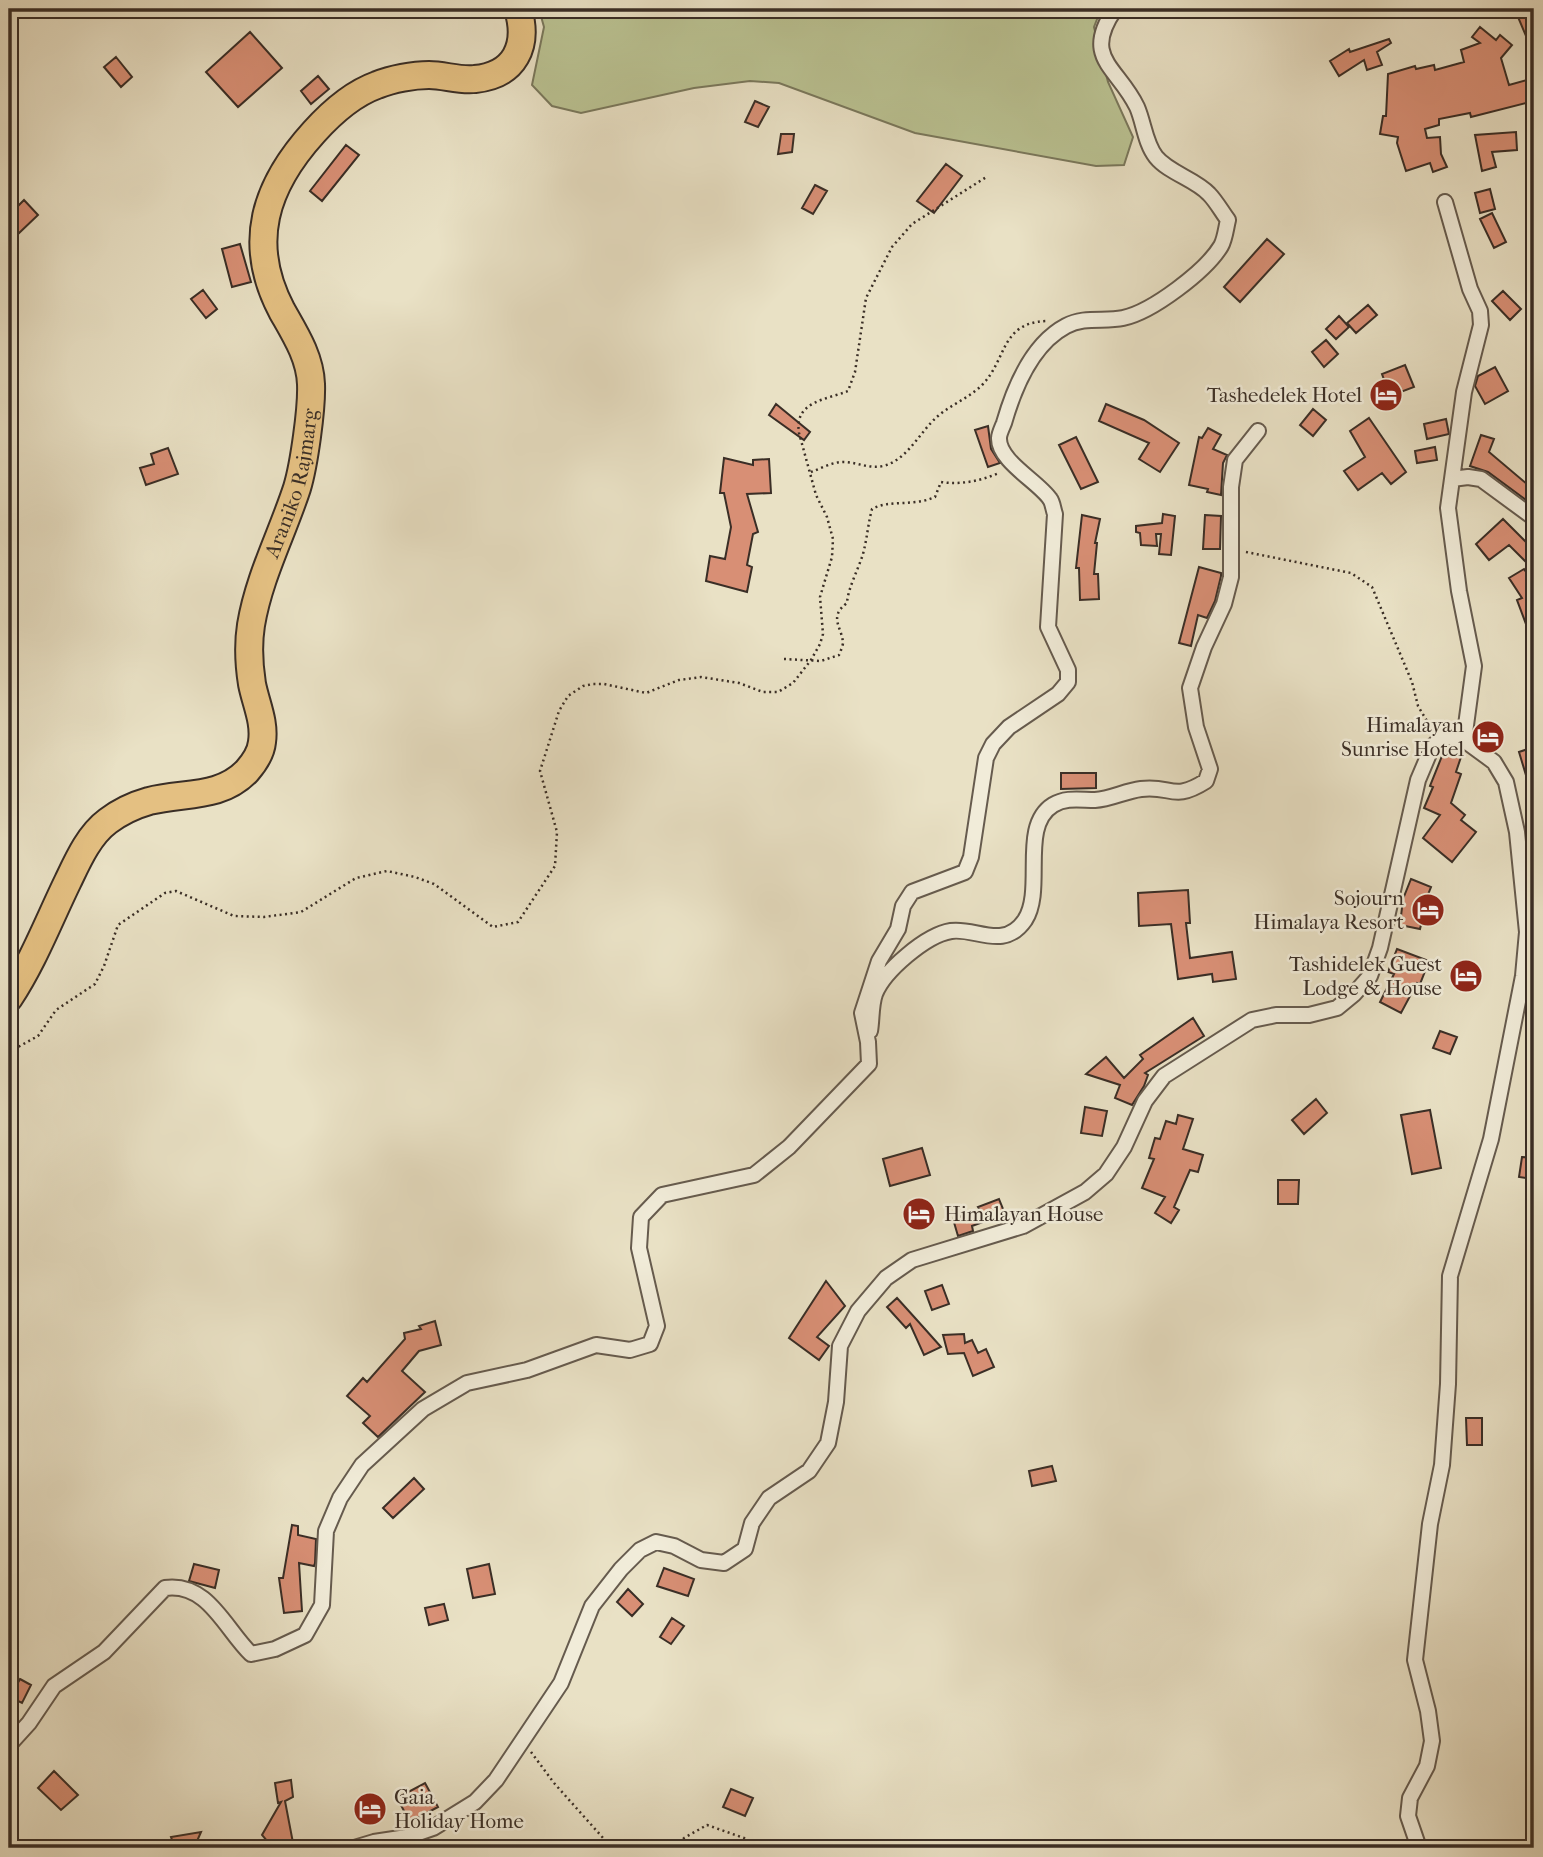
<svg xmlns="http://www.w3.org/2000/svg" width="1543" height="1857" viewBox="0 0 1543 1857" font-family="'IM FELL French Canon',serif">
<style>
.green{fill:#bac292;stroke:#7a785c;stroke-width:2}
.building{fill:#d88f75;stroke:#3a2e26;stroke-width:2}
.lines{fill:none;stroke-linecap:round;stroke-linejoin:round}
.street-casing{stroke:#665b4e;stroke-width:18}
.highway-casing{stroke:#3a2e26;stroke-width:30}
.path{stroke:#3a2e26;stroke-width:2.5;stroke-dasharray:2 3.5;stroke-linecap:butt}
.street{stroke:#f1ecd9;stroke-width:14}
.highway{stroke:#e4c082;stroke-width:26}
.labels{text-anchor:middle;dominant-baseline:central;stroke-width:5;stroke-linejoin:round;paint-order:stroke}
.poi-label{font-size:21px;fill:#3a2e26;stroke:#f1ecd9;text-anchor:end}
.street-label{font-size:21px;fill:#3a2e26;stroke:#f1ecd9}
</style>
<rect width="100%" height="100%" fill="#e9e1c5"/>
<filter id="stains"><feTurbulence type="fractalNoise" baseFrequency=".00286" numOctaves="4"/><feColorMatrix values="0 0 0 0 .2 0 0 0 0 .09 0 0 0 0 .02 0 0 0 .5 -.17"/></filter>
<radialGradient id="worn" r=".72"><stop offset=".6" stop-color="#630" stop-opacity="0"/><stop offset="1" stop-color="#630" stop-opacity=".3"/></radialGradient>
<path class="green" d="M539,9H1101L1094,27L1108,82L1133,137L1124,165L1096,166L915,133L779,83L750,81L694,88L581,113L552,106L532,85L544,27Z"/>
<path class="building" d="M1530,12L1534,22V55L1518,17Z
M1480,27L1496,40L1500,35L1512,45L1501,58L1509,85L1534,78V101L1471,117L1470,113L1439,119V125L1425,129L1427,138L1440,137L1441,154L1447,167L1433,172L1430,163L1406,171L1397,143L1398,137L1380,134L1383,116H1386L1388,74L1415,66L1416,69L1434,65L1435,70L1464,62L1461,50L1480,43L1472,37Z
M250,32L282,68L238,107L206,72Z
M1389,39L1391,43L1377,52L1382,65L1367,70L1364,60L1339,76L1330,61L1349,49L1350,52Z
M116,57L132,77L121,87L104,67Z
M318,76L329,89L311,104L301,91Z
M755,101L769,107L758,127L745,122Z
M1516,132L1517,150L1492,152L1496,167L1482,171L1475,135Z
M781,134H794L792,152L778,154Z
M346,145L359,155L322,201L310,191Z
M946,164L962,176L934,213L917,201Z
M815,185L827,191L813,214L802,208Z
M1490,189L1495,209L1480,213L1475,193Z
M24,200L38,215L18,234L9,225V215Z
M1492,213L1506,242L1494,248L1480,219Z
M1267,239L1284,254L1240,302L1224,287Z
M240,244L251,282L232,287L222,249Z
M203,290L217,309L206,318L191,299Z
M1503,291L1521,309L1510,320L1492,301Z
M1368,305L1377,315L1356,333L1347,323Z
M1339,316L1349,327L1336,339L1326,329Z
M1326,340L1338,354L1324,367L1312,352Z
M1405,365L1414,387L1390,396L1382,374Z
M1495,367L1508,391L1485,404L1475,386L1478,376Z
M776,404L810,432L804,440L769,415Z
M1106,404L1144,420L1179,443L1160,472L1139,459L1149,443L1099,421Z
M1313,409L1326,420L1313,436L1300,425Z
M1369,418L1406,472L1391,484L1382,473L1358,490L1344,471L1365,457L1350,431Z
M1446,419L1449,434L1427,439L1424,424Z
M988,426L991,449L1000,463L988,467L975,430Z
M1208,428L1221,435L1213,449L1227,455L1223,463L1221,495L1207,492L1208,489L1189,485L1199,437L1202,438Z
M1481,435L1494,439L1489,452L1534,490V506L1488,472L1470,466Z
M1076,437L1098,482L1081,489L1059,445Z
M1435,447L1437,460L1417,463L1415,451Z
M168,448L178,474L146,485L140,468L154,464L151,454Z
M724,458L753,465V460L769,459L771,493L747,494L758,532L753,534L747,565L752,567L747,592L706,581L710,556L725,559L731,527L724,493H720Z
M1163,514L1175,516L1171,555L1159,554L1161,534H1156L1157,546L1141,545L1140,533L1136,532V526L1162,523Z
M1082,515L1100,519L1095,543H1097L1094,574H1098L1099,599L1080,600L1079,568H1076Z
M1205,515L1221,516L1220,549H1203Z
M1503,519L1534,550V570L1509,545L1489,560L1476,544Z
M1199,567L1221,573V576L1215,601L1207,618L1198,615L1191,646L1179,643Z
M1524,569L1534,584L1530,588L1532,594H1534L1533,643L1517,600L1522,598L1509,578Z
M1446,746L1463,751L1456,772L1461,774L1451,803L1465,815L1461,820L1476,832L1452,862L1423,838L1440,815L1424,808L1433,787L1430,786Z
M1534,747V792H1531L1519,752Z
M1061,773H1096V788L1061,789Z
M1411,879L1431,887L1421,912H1424L1420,929L1400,925L1403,899Z
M1188,890L1190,923H1186L1190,958L1232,952L1236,979L1213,982L1212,974L1178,979L1171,924L1139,926L1138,893Z
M1397,949L1429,961L1420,984L1417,983L1401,1013L1380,1002L1394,974L1388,972Z
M1193,1018L1204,1036L1145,1073L1148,1075L1144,1086L1132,1105L1115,1098L1120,1085L1086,1074L1106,1057L1124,1078L1143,1059L1140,1055Z
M1440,1031L1457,1037L1450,1054L1433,1048Z
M1316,1099L1327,1113L1304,1134L1292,1120Z
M1085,1107L1107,1111L1102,1136L1081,1133Z
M1430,1110L1441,1168L1412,1174L1401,1115Z
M1178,1115L1193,1119L1183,1149L1203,1155L1198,1172L1190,1170L1174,1207L1179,1210L1171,1223L1155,1213L1165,1197L1142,1188L1154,1159L1149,1158L1155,1138L1160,1139L1166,1121L1176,1124Z
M922,1148L930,1175L890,1186L883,1159Z
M1522,1157L1534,1158V1179L1519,1177Z
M1278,1180H1299L1298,1204H1278Z
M999,1199L1005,1214L972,1226L973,1231L958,1236L953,1219L980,1210L978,1207Z
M826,1281L845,1306L817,1337L829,1346L819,1360L789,1338Z
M942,1285L949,1304L932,1310L925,1291Z
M897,1298L916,1319L941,1347L924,1355L910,1324L906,1328L887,1307Z
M435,1321L441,1345L419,1351L402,1371L425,1392L378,1437L363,1423L370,1416L347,1396L363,1378L367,1382L405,1339L404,1333L421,1329L419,1326Z
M964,1334L965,1343L972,1340L978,1353L986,1349L994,1367L973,1376L964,1353L948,1354L943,1335Z
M1466,1418H1482V1445H1467Z
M1052,1466L1056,1481L1032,1486L1029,1471Z
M414,1478L424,1489L393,1518L383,1508Z
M292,1525L298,1526V1535L316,1539L315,1563L314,1566L299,1563L302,1611L284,1613L279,1578H283Z
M194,1564L219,1570L215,1588L189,1581Z
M489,1564L495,1594L473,1598L467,1569Z
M664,1568L694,1579L688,1596L657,1586Z
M628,1589L643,1604L632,1616L617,1602Z
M444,1604L448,1620L429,1625L425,1608Z
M672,1618L684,1626L671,1644L660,1637Z
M20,1679L31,1685L22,1703L10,1697Z
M54,1771L78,1795L61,1810L38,1788Z
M291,1780L293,1797L285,1801L294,1848H273L262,1835L281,1802L278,1803L275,1783Z
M425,1783L438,1807L410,1822L397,1798Z
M731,1789L753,1798L745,1816L723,1807Z
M201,1832L194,1848H175L171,1837Z"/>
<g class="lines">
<defs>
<path id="street" d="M1445,202L1470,289L1480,311L1481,325L1464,392L1452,479
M1464,740L1474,666L1459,591L1448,508L1452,479L1468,477L1481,479L1534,518
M870,1031C872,1020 871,1005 875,994C884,971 926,935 951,931C975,927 1004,951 1025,920C1045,889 1019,826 1053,805C1066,797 1080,800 1095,800C1111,799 1125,791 1141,789C1172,785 1173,802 1206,781L1210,769L1196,727L1190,688L1204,647L1224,604L1231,577V487L1235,460L1258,431
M9,1745L29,1723L54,1686L104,1652L165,1588C208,1582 225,1629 251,1654L275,1649L305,1635L322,1605L326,1531L340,1498L362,1465L423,1409L467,1383L527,1370L596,1345L630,1350L650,1344L657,1326L639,1248L641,1217L662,1195L754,1175L789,1147L869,1064L868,1042L862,1013L879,961L898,929L903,906L912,892L965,872L971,857L986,758L993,744L1009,727L1058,694L1068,682V670L1048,627L1055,514C1053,509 1053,503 1050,499C1039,482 998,461 999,438C999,434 1002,428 1004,423C1014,388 1032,344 1066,326C1084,316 1105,322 1123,318C1152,312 1206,271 1221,246C1225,239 1226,228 1228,220C1222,212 1216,201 1209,194C1195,179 1169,173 1156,157C1145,143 1144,123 1137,107C1118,67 1081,58 1115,9
M354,1848L374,1842L407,1837L433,1828L475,1802L496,1780L561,1683L592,1606L621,1569L640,1550L656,1542L674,1546L701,1560L724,1563L745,1549L752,1523L769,1498L809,1471L828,1443L836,1402L840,1346L858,1311L886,1278L912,1260L1023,1226L1085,1192L1106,1174L1124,1147L1145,1101L1164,1076L1252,1020L1276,1015H1309L1337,1008L1354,994L1370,976L1380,948L1418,780L1432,747L1443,736L1464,740L1494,762L1506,782L1517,832L1527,932L1523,976L1491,1139L1450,1276L1448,1384L1442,1465L1430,1524L1415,1660L1428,1711L1432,1741L1427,1766L1410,1798L1408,1816L1419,1848"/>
<g id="highway">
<path id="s1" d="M9,998C33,962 49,920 68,881C78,860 89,835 108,821C120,812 135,805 149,801C184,792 220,799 247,771C254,763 261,752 262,742C265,722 256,704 252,684C249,665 248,644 251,625C259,577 282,534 297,488C304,465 312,408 311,384C310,357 295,334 282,311C246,243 265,186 314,132C332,112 352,94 377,85C392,79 413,75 429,75C444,75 460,81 475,79C515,75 529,46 518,9"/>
</g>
</defs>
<use href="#street" class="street-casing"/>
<use href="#highway" class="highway-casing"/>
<path class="path" d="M811,472C822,468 834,461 846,462C859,463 870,469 883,466C908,460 920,431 938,416C952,404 969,398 982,385C1007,360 1000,323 1046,321
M1246,552L1351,573L1372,587L1412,682L1418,706L1430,726
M784,659L821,661L839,655C840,653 843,645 843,643C842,627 828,617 847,603C848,588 858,570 863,554C867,539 868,524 872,509C890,499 913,507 935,497L941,482C961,485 980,481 999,473
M9,1052L38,1036L56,1010L95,984L104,966L118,925L165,893L176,891L234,916L264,917L301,912L356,878L387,871L415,877L434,884L493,927L518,922L555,866L557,832L540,771L559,711L568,696L583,686L593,684H604L646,693L679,680L701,677L739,683L763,692H778L793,683L811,660L820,644L823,634L820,597L832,557L833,539L827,517L816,495L799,433C794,401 826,400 848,391L855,372L866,298L892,247L912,224L988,176
M531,1752L554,1783L612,1848
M677,1848L684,1838L707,1825L744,1838L756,1848"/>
<use href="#street" class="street"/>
<use href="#highway" class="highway"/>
</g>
<defs>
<symbol id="hotel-disc" viewBox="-11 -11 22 22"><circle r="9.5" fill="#8f2418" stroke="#f1ecd9"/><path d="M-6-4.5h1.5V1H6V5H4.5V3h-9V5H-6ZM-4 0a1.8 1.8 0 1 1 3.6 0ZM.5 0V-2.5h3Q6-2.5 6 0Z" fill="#fff"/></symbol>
</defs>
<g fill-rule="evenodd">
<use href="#hotel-disc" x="1367" y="376" width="38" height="38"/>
<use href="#hotel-disc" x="1469" y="718" width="38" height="38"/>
<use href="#hotel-disc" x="1409" y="891" width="38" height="38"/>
<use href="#hotel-disc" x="1447" y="957" width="38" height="38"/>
<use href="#hotel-disc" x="900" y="1195" width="38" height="38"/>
<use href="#hotel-disc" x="351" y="1790" width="38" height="38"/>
</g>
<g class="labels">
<g class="poi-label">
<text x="1362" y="395">Tashedelek Hotel</text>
<text x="1464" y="725">Himalayan<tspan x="1464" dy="24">Sunrise Hotel</tspan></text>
<text x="1404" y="898">Sojourn<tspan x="1404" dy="24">Himalaya Resort</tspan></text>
<text x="1442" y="964">Tashidelek Guest<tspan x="1442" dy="24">Lodge &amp; House</tspan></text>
<text x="944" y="1214" text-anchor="start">Himalayan House</text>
<text x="394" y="1797" text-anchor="start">Gaia<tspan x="394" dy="24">Holiday Home</tspan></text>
</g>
<g class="street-label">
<text stroke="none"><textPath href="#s1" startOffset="654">Araniko Rajmarg</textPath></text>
</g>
</g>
<rect width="1543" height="1857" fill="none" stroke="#e9e1c5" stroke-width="35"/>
<rect x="10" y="10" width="1522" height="1836" fill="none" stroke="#3a2e26" stroke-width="3.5"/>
<rect x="18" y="18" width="1508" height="1822" fill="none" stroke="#3a2e26" stroke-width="2"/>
<rect width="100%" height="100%" filter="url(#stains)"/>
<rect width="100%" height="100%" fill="url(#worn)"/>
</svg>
